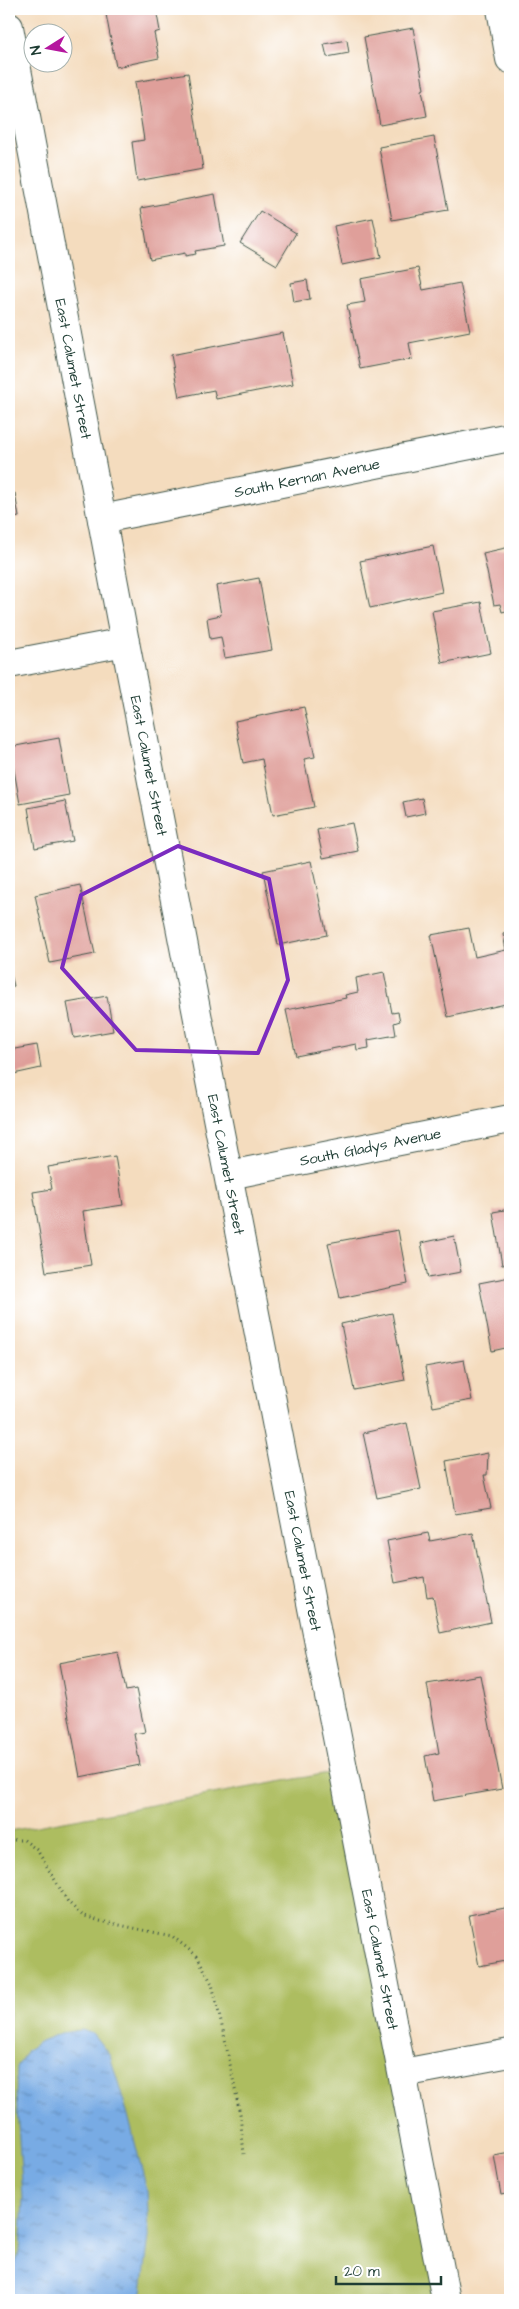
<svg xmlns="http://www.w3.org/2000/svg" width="519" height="2309" viewBox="0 0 519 2309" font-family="'Architects Daughter',sans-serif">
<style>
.green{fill:#adbd60;stroke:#667d4a}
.water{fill:url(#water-ripples);stroke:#4c748c}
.building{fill:#df9f9a}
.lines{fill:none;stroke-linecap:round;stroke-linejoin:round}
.minor-casing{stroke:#3f5549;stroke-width:30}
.secondary-casing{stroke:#3f5549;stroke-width:30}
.path{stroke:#3f5549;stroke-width:3;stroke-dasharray:1 4;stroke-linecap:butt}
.minor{stroke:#fff;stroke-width:28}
.secondary{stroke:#fff;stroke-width:28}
.marked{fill:none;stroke:#7b2cbf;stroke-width:4;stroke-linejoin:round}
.labels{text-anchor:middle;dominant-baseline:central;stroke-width:4;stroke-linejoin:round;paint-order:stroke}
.street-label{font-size:15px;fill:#1f3d34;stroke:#fff}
</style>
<defs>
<pattern id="water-ripples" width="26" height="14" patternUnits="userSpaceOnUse" patternTransform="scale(1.25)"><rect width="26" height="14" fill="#78abe4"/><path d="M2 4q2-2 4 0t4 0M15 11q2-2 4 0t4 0" fill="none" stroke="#628cba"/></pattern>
</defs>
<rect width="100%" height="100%" fill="#fff"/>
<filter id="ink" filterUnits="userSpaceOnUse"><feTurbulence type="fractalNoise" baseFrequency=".02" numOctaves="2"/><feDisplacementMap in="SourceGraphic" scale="10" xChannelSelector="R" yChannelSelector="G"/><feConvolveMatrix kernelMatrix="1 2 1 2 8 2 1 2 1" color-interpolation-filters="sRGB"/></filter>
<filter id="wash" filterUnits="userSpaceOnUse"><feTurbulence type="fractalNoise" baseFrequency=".0096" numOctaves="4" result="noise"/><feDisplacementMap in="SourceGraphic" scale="20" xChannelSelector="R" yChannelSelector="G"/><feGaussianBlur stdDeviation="1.12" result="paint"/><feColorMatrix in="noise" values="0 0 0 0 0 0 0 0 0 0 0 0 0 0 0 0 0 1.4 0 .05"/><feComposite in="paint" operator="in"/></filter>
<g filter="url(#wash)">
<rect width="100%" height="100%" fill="#f4dcbe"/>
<path class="green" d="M345,1770L446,2300H9V1831Z"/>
<path class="water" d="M82,2030L93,2034L110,2056L128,2115L147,2190L149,2236L141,2300H9V2278L20,2252L23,2198L16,2095L17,2067L27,2050L41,2041L61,2033Z"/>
<g id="blocks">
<path class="building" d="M105,9H156L160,31L154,33L159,58L116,67Z
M358,9H377V10L359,13Z
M413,28L424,89L422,90L427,116L380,125L364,37Z
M347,40L349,53L327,57L324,44Z
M188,73L203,169L137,181L132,142L144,140L135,82Z
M434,137L448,210L392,220L379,147Z
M215,194L224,246L195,251L196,254L185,256V253L150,260L141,208Z
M260,211L296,233L277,265L240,243Z
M373,218L381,257L342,265L334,226Z
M418,268L423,290L460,283L470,331L409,343L412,359L360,369L347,305L365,302L361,279Z
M307,280L310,299L294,302L291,283Z
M283,333L293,384L216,399L214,390L179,397L171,355Z
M15,493L19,517L9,519V494Z
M433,546L442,592L370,608L360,561Z
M510,547V610L502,612L500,604L494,605L483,553Z
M259,578L272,650L225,658L221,637L210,639L207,618L221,615L216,586Z
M481,602L491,653L442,663L432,611Z
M304,707L315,757L304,759L314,807L273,815L262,759L243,763L235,721Z
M59,738L69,795L20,804L10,747Z
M422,798L425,813L406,817L403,802Z
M65,801L73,841L35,848L28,808Z
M352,823L358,851L323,858L317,830Z
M311,861L327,935L278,945L263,871Z
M80,885L95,954L50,963L35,895Z
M469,928L475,957L506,950L503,934L510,932V1003L448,1017L431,935Z
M9,966L14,986L9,987Z
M384,972L392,1013L398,1012L400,1021L394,1023L396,1035L368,1040L369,1048L357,1050L356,1044L296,1056L286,1010L346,998L345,995L358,992L356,978Z
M107,996L113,1031L74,1038L67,1003Z
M37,1045L41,1068L9,1075V1050Z
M115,1156L123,1205L83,1211L91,1265L46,1272L33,1192L52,1189L48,1167Z
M510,1209V1264L502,1265L493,1212Z
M398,1230L408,1284L340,1298L328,1243Z
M454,1236L461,1272L428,1278L421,1243Z
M510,1277V1347L492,1351L479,1283Z
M392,1313L405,1380L354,1390L341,1324Z
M464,1360L472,1400L433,1407L425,1367Z
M407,1423L421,1489L377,1498L363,1433Z
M488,1453L487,1475H484L491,1508L455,1514L446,1461Z
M428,1533L430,1541L473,1533L491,1622L440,1633L433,1596L427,1597L424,1577L395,1583L387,1541Z
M118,1652L126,1691L136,1689L145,1732L134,1734L140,1765L80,1777L59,1663Z
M480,1675L502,1789L433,1801L425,1756L439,1753L427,1684Z
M510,1907V1960L479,1966L469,1915Z
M510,2152V2193L501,2195L494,2155Z"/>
</g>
</g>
<g filter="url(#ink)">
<use href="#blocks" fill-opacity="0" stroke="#3f5549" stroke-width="1"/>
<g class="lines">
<defs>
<g id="minor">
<path d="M501,9L510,59"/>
<path id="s1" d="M102,519L510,437"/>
<path d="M9,664L125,642"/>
<path id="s2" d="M229,1175L510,1119"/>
<path d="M403,2073L510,2053"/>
</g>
<g id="secondary">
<path id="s3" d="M9,27L125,642L446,2300"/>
</g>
</defs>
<use href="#minor" class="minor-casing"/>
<use href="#secondary" class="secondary-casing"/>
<path class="path" d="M9,1840H24L37,1850L68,1902L82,1915L100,1921L172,1936L197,1956L212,1984L225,2039L240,2114L244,2154"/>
<use href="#minor" class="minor"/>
<use href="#secondary" class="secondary"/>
</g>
</g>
<path class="marked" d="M178,846L269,879L288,980L258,1053L136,1050L62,968L81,895Z"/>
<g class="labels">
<g class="street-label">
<text stroke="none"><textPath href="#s3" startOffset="348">East Calumet Street</textPath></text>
<text stroke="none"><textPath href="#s1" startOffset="209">South Kernan Avenue</textPath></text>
<text stroke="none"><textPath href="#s3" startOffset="752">East Calumet Street</textPath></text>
<text stroke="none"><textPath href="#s2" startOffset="144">South Gladys Avenue</textPath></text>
<text stroke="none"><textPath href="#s3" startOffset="1158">East Calumet Street</textPath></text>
<text stroke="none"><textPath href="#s3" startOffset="1562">East Calumet Street</textPath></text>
<text stroke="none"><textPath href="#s3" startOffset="1968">East Calumet Street</textPath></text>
</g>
</g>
<rect width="519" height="2309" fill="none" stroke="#fff" stroke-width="30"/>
<g transform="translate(48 48) rotate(259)"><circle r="24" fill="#ffffff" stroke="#a5b1ae"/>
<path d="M0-4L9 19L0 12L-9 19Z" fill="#b5179e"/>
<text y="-8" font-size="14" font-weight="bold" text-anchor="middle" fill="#1f3d34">N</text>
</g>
<path d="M336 2276v8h105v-8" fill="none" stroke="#1f3d34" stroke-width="2.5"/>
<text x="344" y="2276" font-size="15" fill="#1f3d34" stroke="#ffffff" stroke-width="4" paint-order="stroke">20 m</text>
</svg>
